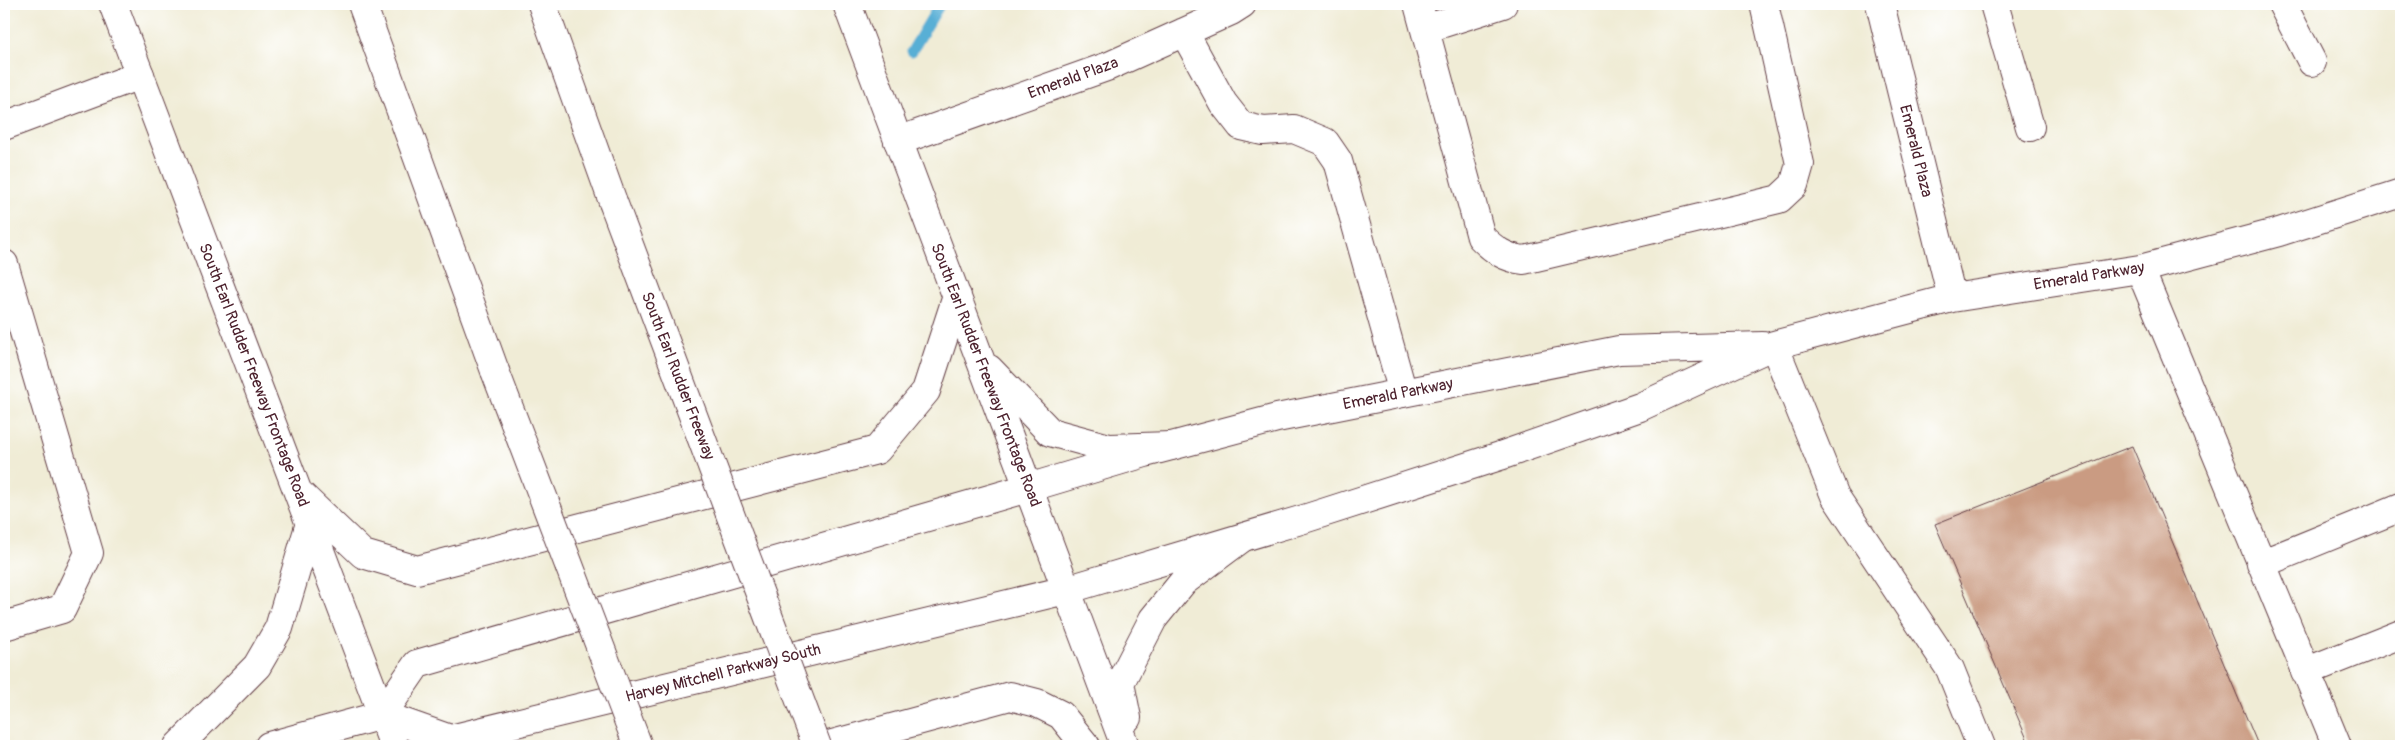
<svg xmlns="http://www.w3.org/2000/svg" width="2405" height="750" viewBox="0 0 2405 750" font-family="Pangolin,sans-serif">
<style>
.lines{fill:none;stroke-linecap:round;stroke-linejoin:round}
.stream{stroke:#58afd5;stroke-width:11}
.building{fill:#ca9b82}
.minor-casing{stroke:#633e45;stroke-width:30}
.major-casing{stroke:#633e45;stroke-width:30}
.highway-casing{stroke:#633e45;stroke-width:30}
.minor{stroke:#fff;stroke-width:28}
.major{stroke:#fff;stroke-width:28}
.highway{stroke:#fff;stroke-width:28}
.highway-bridge-casing{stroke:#633e45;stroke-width:30;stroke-linecap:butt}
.highway-bridge{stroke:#fff;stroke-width:28}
.labels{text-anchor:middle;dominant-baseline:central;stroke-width:4;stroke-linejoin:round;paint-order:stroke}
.street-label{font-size:16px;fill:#4a1f2b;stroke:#fff}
</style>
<rect width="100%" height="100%" fill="#fff"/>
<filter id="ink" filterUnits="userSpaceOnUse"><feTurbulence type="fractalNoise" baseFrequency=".02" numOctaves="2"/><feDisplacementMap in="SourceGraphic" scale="10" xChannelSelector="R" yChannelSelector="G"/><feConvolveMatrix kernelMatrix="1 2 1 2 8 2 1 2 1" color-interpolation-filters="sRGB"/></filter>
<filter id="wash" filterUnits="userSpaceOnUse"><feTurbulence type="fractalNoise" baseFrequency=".0096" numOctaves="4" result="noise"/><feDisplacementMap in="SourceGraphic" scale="20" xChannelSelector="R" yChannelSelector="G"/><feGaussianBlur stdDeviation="1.12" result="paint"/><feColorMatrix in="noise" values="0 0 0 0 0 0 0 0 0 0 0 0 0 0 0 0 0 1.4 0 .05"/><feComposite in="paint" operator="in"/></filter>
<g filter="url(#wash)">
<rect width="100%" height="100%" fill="#f0ecd6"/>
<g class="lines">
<path class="stream" d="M912,51L940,4"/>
</g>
<g id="blocks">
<path class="building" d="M2132,446L2258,745L2030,746L1935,524Z"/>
</g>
</g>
<g filter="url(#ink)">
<use href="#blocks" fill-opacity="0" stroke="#633e45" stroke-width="1"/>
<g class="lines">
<defs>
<path id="minor" d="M1418,4L1481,237C1494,250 1505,258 1524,260L1779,199L1794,185L1800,164L1764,4
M1880,4L1952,298
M1994,4L2030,127
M2282,4L2312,62
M1425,29L1503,4
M1184,32L1223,103L1241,126L1263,131L1294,129L1325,142L1338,161L1403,393
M4,126L140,75
M898,141L1109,66L1231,11L1242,4
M4,264L89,553L62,609L4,626
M2140,269L2337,746
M1774,345L1835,496L1950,669L1981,746
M1028,488L1145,453L1277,418L1619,350L1763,346
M2261,564L2401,507
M1066,590L1304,519L1500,456L1640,407L1774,345L1952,298L2140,269L2279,232L2401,193
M2305,672L2401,634"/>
<path id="major" d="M113,4L394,746
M847,4L1125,746
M989,369L1050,432L1109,448L1171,446
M298,492L363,554L417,570L877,450L926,391L957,296
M382,715L417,664L1028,488
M1127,718L1120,683L1153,619L1183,582L1242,538
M178,746L257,666L279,628L310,523
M269,746L382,715L450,739L1066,590
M825,746L1010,696L1037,703L1061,715L1086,746"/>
<path id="highway" d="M362,4L495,371
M542,4L613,202"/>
</defs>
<use href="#minor" class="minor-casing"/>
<use href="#major" class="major-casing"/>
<use href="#highway" class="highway-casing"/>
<use href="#minor" class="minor"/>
<use href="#major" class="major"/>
<use href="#highway" class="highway"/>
<defs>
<path id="highway-bridge" d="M613,202L817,746
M495,371L638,746"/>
</defs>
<use href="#highway-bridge" class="highway-bridge-casing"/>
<use href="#highway-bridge" class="highway-bridge"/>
</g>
</g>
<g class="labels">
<g class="street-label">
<text transform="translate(1073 78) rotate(-20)">Emerald Plaza</text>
<text transform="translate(1916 151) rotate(76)">Emerald Plaza</text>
<text transform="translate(2089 276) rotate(-9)">Emerald Parkway</text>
<text transform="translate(254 375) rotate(69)">South Earl Rudder Freeway Frontage Road</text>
<text transform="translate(986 375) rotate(69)">South Earl Rudder Freeway Frontage Road</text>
<text transform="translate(678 376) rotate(69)">South Earl Rudder Freeway</text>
<text transform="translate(1398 394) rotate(-11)">Emerald Parkway</text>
<text transform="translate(723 673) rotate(-14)">Harvey Mitchell Parkway South</text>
</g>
</g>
<rect width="2405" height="750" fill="none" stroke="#fff" stroke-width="20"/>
</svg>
